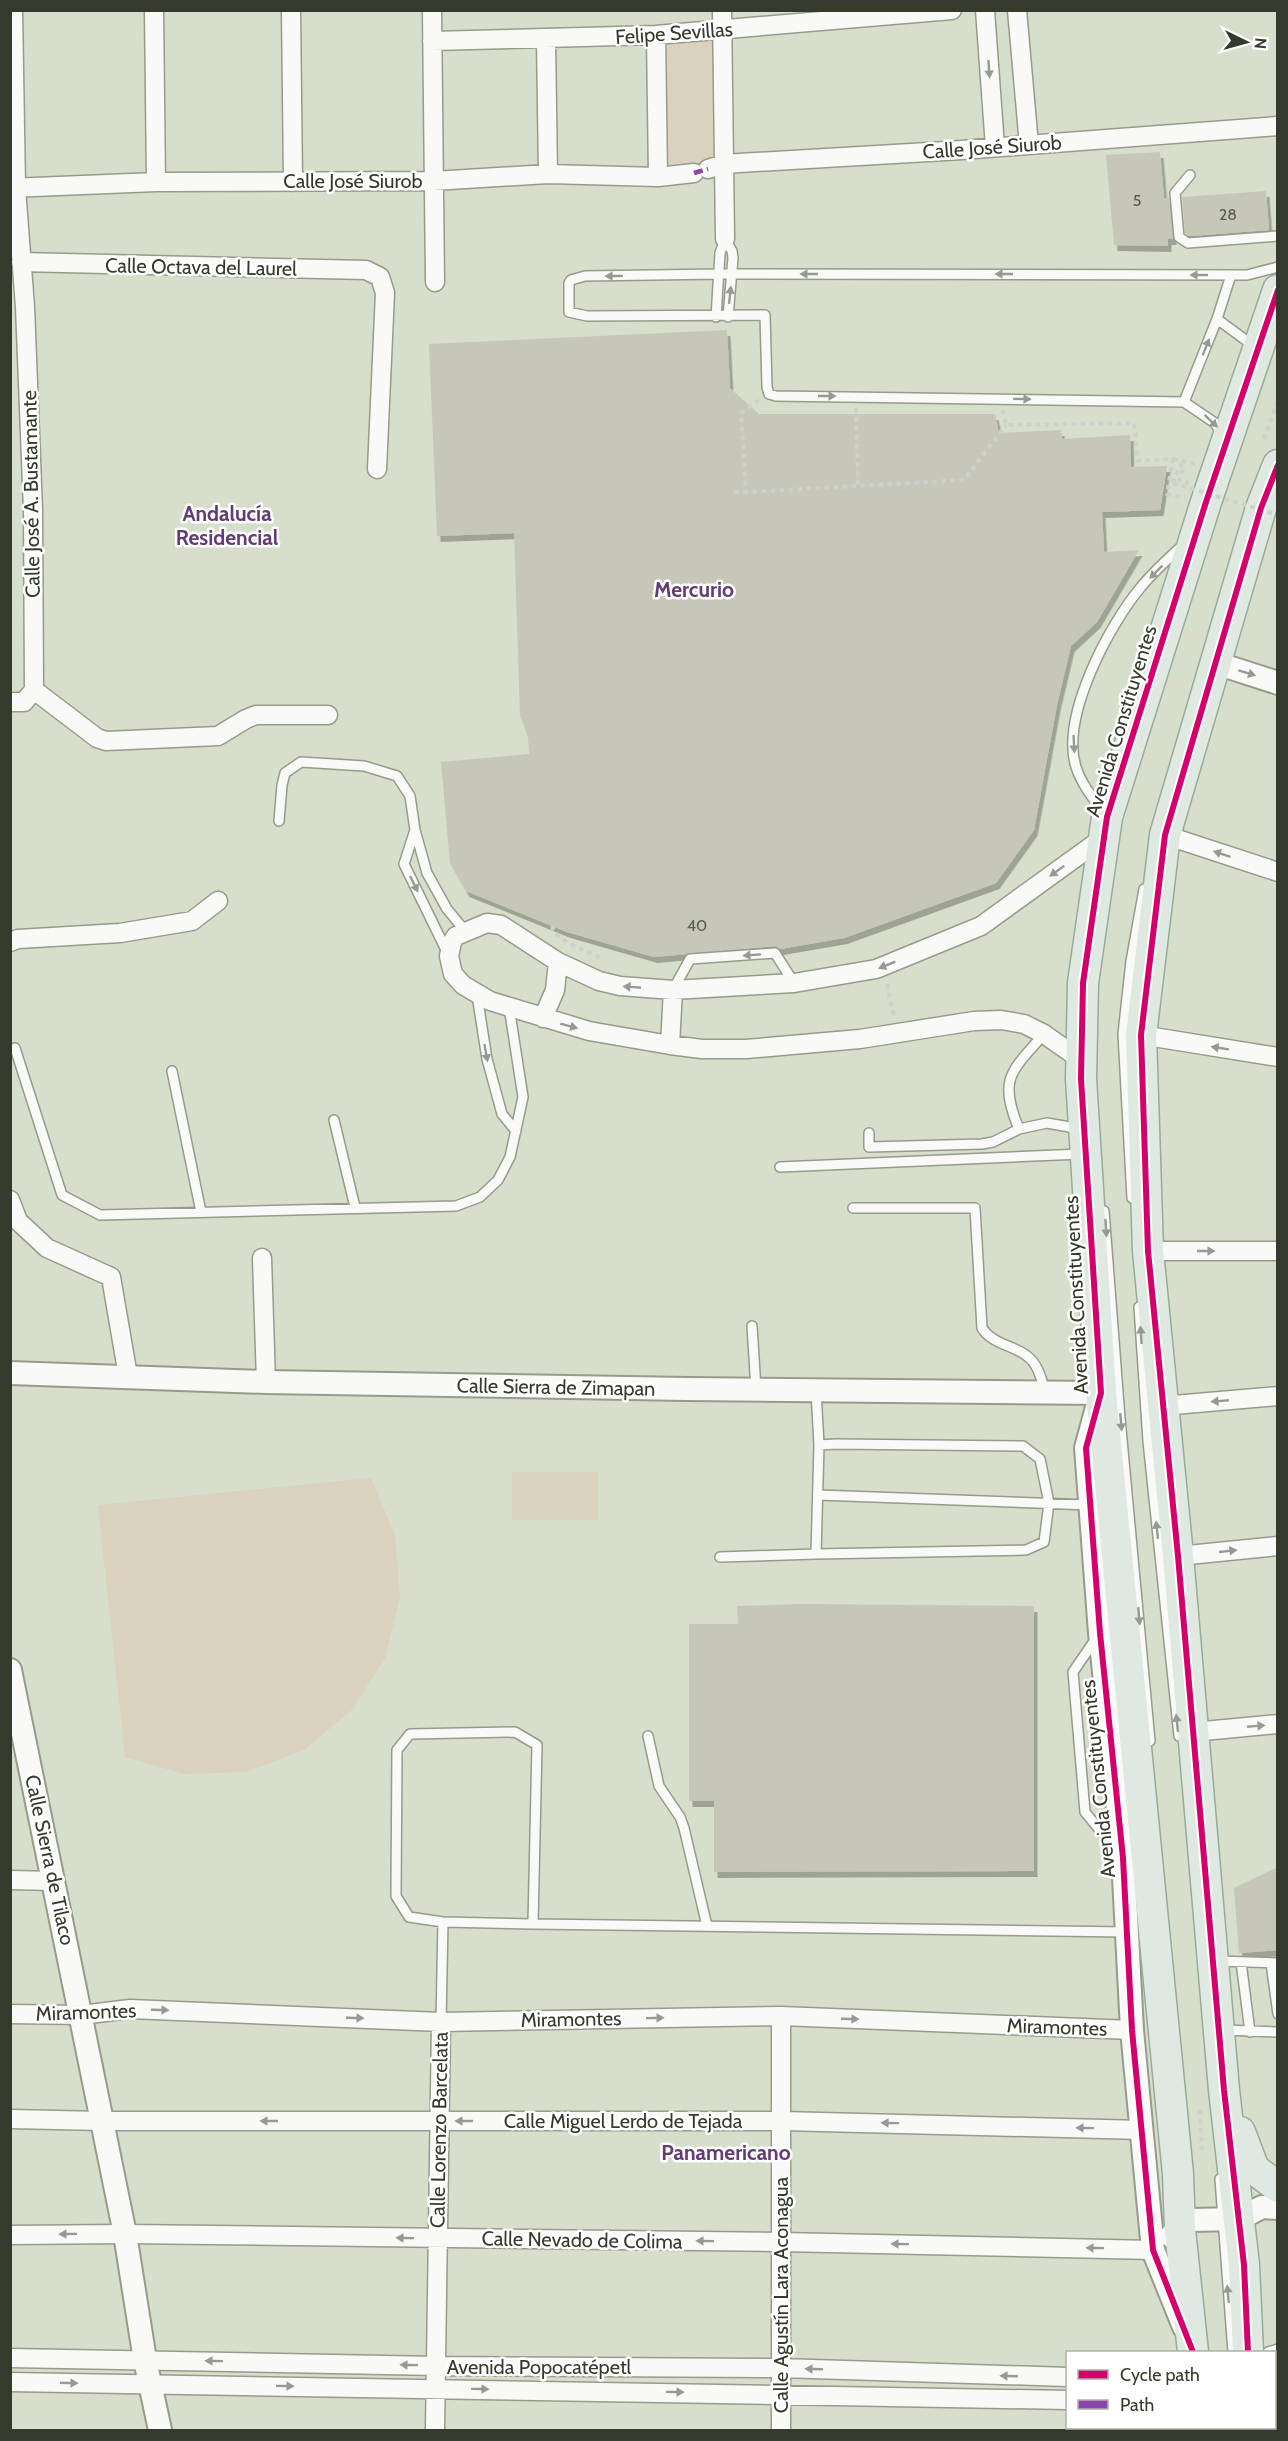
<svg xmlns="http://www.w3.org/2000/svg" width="1288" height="2441" viewBox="0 0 1288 2441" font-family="Cabin,sans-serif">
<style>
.green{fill:#dbd1bf}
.building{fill:#c6c7b9;filter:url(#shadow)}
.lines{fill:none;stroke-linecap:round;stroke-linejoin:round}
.service-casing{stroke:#969b8c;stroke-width:12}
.minor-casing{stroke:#969b8c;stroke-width:21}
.tertiary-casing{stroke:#969b8c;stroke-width:26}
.primary-casing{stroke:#98aa99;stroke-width:33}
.path{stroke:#ced0ca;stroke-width:4;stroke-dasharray:4.5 4.5;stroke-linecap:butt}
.service{stroke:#f9faf7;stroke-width:9}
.minor{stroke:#f9faf7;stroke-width:18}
.tertiary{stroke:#f9faf7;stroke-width:22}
.primary{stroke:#dfe8e1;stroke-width:30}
.path-bridge{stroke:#ced0ca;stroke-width:4;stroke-dasharray:4.5 4.5;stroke-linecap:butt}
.quiet{stroke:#8e44ad;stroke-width:4.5;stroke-dasharray:9 4.5;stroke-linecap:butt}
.cycleway-casing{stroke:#fff;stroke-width:10}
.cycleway{stroke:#d6006c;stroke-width:6}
.oneway{fill:#979a92}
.labels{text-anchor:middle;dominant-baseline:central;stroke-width:5;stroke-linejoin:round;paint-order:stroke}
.number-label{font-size:16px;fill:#595d4f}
.street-label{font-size:20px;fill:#353a2c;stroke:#fff}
.neighbourhood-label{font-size:21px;font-weight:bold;fill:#643c74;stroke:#fff}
</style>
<defs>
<filter id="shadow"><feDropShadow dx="3.5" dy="6" stdDeviation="0" flood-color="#0004"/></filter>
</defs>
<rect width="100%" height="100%" fill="#d7decb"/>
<path class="green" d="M714,37L715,160L661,171V41Z
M512,1472H598V1520H512Z
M371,1478L395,1535L400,1597L385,1658L352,1710L304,1750L246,1772L184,1774L125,1757L98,1505Z"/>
<path class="building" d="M1160,152L1164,198H1169L1173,239H1168V246L1114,245L1106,155Z
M1266,191L1269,230L1190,236L1185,233L1182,197Z
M727,330L730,388L759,414H995L999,433L1061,430L1062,439L1130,435L1131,467L1167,466L1160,510L1102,512L1104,552L1139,550L1097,622L1071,646L1057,705L1034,830L996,883L844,938L780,949L775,946L654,957L567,932L466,891L450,863L441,762L529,754L528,737L520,715L514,533L437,536L429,344Z
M801,1604L1034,1606V1871L714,1872V1801H689V1624H738L737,1606Z
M1278,1867V1950L1239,1953L1234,1888Z"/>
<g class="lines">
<defs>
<path id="service" d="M1190,175L1175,193L1179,237L1188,243L1278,236
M725,239L732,251L733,258L728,317
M716,317L720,253L725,239
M1217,319L1255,347
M1184,402L1217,319L1231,275
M1222,434L1215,423L1184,402L776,396L769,394L767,387L765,315L587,316L569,312V283L571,280L585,276L719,274L1247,275L1278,267
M1102,810C1092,797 1081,783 1076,767C1060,717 1109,625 1141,587C1153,572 1169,558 1183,545
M279,821L282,785L285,773L301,762L364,766L397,776L410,796L415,830L427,873L447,909L466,932
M415,830L404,864L448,954
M673,990L690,959L775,953L794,983
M477,995L487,1059L502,1114L516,1131
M1044,1034C1011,1072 998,1078 1019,1129L1047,1123L1081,1129
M15,1048L62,1195L100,1215L456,1206L480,1197L498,1180L510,1157L523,1097L509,1007
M172,1071L201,1212
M334,1120L355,1207
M869,1133V1147L982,1144L993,1142L1019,1129
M780,1167L1081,1154
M1132,1198L1123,1034L1131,961L1144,889
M853,1208H975L982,1328C992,1344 1013,1345 1027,1356C1038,1364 1041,1378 1045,1391
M1104,1211L1120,1418L1150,1741
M1139,1307L1148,1441L1179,1736
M752,1326L756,1389
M816,1391L819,1445
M836,1444L1023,1446L1040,1459L1049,1503L1044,1542L1026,1550L816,1554L819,1445Z
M818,1495L1090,1505
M720,1557L816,1554
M1097,1637L1073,1672L1085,1812L1116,1850
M648,1736L659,1786L680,1817L684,1828L707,1926
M533,1924L537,1745L515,1732L410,1734L397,1750L396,1896L409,1917L443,1922L533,1924L1127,1932
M1217,1961L1278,1963
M1241,1962L1250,2032
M1271,1963L1278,2014
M441,2022L443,1922
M1222,2030L1278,2032
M1220,2179L1233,2352
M1268,2352L1278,2349"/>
<path id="minor" d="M13,10L16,188L25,307L33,510L34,690
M154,10L156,182
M291,10L293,182
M432,10L435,282
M722,10L725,239
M985,10L995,147
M1017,10L1029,145
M656,35L658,177
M546,40L548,174
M432,41L656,35L952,10
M708,169L723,164L962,150L1278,126
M10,188L156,182L433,181L548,174L658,177L694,173
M21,262L366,270L380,277L385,293L377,469
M34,690L97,738L106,741L218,736L246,719L256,715H328
M10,702H24L34,690
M1165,835L1278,872
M10,942L18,939L120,933L192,921L218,901
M543,1018L555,990L558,962
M1141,1035L1278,1057
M670,1045L673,990
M1081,1060L1044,1034L1024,1024L1001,1020L974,1021L860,1039L746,1049H702L670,1045L589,1031L490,1001L463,985L453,974L449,956L452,942L456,936L487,923L501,925L558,962L599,981L620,986L673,990L794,983L876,969L981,926L1104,837
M10,1200L18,1221L47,1248L111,1277L128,1376
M1148,1251H1278
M262,1258L266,1382
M1162,1406L1278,1396
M1178,1556L1278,1546
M1193,1732L1278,1724
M10,1880L54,1881
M10,2014L81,2015L130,2009L441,2022L781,2016L1132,2030
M781,2016V2430
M10,2119L102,2121H782L1143,2130
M10,2235L125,2234L781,2242L1153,2250
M10,2358L437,2366L781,2368L1068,2377
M10,2382L1068,2400
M435,2430L441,2022"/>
<path id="tertiary" d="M1216,663L1278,683
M10,1373L266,1382L687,1389L1101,1393L1086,1448L1100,1633L1123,1858L1132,2030L1153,2250L1184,2327
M10,1670L125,2234L145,2360L160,2430
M1171,2236L1190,2220L1239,2219L1262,2207L1278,2208"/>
<path id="primary" d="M1240,2132L1254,2169L1278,2187
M1193,2352L1180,2230L1178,2174L1101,1393L1081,1079L1083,983L1107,817L1206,502L1278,290
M1248,2352L1244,2265L1224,2090L1178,1556L1148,1251L1141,1035L1165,835L1261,508L1278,465
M1198,2428V2430
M1251,2428V2430"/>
</defs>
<use href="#service" class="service-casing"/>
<use href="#minor" class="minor-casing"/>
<use href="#tertiary" class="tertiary-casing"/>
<use href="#primary" class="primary-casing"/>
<path class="path" d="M759,400L741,413L746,492L964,480L1006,425
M856,408L858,486
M1003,410L1006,425L1134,423L1138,461L1173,459L1167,494L1185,498
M1264,439L1278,400
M1173,459L1195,464
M1173,483L1180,465L1184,466L1179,480L1189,483
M734,492H746
M552,926C555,941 591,953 604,959
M887,984L894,1017
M1200,2110L1202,2153"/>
<use href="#service" class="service"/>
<use href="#minor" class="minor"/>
<use href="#tertiary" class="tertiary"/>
<use href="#primary" class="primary"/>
<path class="path-bridge" d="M1173,483L1278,515"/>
<path class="quiet" d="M694,173L708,169"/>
<defs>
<path id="cycleway" d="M1193,2352L1153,2250L1132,2030L1123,1858L1100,1633L1086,1448L1101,1393L1081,1079L1083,983L1107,817L1206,502L1278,290
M1248,2352L1244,2265L1224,2090L1178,1556L1148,1251L1141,1035L1165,835L1261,508L1278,465"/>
</defs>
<use href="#cycleway" class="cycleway-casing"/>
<use href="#cycleway" class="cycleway"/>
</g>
<defs><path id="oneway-solid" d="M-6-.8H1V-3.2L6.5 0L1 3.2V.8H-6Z" transform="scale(1.5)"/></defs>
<g class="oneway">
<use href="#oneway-solid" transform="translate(989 69) rotate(86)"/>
<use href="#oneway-solid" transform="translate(809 274) rotate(180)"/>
<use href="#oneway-solid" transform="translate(1004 274) rotate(-180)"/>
<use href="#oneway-solid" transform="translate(1199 275) rotate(-180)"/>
<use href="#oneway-solid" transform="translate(614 276) rotate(179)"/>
<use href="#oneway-solid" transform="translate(730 295) rotate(-84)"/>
<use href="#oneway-solid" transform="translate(1206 347) rotate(-68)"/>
<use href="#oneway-solid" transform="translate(827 396)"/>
<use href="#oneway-solid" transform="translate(1022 399) rotate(1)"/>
<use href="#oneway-solid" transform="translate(1211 421) rotate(44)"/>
<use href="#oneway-solid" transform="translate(1156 572) rotate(135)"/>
<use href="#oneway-solid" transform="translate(1247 673) rotate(17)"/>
<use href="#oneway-solid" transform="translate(1074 744) rotate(87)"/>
<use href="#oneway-solid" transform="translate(1222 854) rotate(-162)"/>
<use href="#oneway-solid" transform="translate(1057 871) rotate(144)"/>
<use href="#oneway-solid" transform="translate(414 884) rotate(64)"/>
<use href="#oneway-solid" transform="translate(752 955) rotate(176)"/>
<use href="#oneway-solid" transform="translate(887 965) rotate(158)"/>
<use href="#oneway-solid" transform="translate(632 987) rotate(-175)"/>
<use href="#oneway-solid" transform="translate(569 1026) rotate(15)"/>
<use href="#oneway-solid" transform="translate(1220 1048) rotate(-171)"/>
<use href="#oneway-solid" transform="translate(486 1053) rotate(80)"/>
<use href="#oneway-solid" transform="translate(1106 1228) rotate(86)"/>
<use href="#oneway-solid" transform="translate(1206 1251)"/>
<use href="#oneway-solid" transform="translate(1141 1335) rotate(-94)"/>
<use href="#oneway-solid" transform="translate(1220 1401) rotate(175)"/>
<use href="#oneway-solid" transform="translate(1121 1422) rotate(85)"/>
<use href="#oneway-solid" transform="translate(1157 1530) rotate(-96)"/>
<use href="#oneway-solid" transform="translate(1228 1551) rotate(-6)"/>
<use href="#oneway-solid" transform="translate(1139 1616) rotate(85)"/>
<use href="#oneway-solid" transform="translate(1177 1723) rotate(-96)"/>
<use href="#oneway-solid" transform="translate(1256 1726) rotate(-5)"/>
<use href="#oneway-solid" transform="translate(160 2010) rotate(2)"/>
<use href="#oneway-solid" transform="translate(355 2018) rotate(2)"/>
<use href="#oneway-solid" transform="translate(655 2018) rotate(-1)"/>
<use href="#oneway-solid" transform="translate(850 2019) rotate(2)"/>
<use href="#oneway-solid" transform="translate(269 2121) rotate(180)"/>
<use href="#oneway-solid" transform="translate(464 2121) rotate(-180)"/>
<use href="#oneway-solid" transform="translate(890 2123) rotate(-179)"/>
<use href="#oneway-solid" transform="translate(1085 2128) rotate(-179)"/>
<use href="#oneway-solid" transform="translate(68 2234) rotate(179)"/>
<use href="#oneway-solid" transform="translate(405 2238) rotate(-179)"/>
<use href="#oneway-solid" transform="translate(705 2241) rotate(-179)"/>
<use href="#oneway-solid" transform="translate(900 2244) rotate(-179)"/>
<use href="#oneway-solid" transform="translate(1095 2248) rotate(-179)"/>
<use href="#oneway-solid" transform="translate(1228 2294) rotate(-95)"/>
<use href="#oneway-solid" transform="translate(214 2361) rotate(-179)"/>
<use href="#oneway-solid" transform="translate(409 2365) rotate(-179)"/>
<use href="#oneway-solid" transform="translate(814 2369) rotate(-178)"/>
<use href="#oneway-solid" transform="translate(1009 2376) rotate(-178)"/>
<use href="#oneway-solid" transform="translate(69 2383) rotate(1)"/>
<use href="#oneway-solid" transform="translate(285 2386) rotate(1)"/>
<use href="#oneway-solid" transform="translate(480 2389) rotate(1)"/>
<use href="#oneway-solid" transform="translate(675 2392) rotate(1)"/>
</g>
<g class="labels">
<g class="number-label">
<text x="1137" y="200">5</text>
<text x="1228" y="214">28</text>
<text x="697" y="925">40</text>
</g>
<g class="street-label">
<text transform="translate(674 33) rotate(-4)">Felipe Sevillas</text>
<text transform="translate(992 147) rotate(-4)">Calle José Siurob</text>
<text x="353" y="181">Calle José Siurob</text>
<text transform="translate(201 267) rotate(1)">Calle Octava del Laurel</text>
<text transform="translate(31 494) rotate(-91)">Calle José A. Bustamante</text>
<text transform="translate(1121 721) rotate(-73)">Avenida Constituyentes</text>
<text transform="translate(1076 1295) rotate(-93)">Avenida Constituyentes</text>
<text transform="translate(556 1387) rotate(1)">Calle Sierra de Zimapan</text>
<text transform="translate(1098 1779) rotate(-96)">Avenida Constituyentes</text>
<text transform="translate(50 1860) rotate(78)">Calle Sierra de Tilaco</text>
<text transform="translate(86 2012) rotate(-2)">Miramontes</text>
<text transform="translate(571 2019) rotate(-1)">Miramontes</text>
<text transform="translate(1057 2027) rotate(2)">Miramontes</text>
<text x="623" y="2121">Calle Miguel Lerdo de Tejada</text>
<text transform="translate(439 2130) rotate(-89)">Calle Lorenzo Barcelata</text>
<text transform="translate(582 2240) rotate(1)">Calle Nevado de Colima</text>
<text transform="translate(781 2295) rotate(-90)">Calle Agustín Lara Aconagua</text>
<text x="539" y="2367">Avenida Popocatépetl</text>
</g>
<g class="neighbourhood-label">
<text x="227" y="513">Andalucía<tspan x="227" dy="24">Residencial</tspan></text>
<text x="694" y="589">Mercurio</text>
<text x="726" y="2152">Panamericano</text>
</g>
</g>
<rect width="1288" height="2441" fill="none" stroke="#353a2c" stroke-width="24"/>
<rect x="1066" y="2351" width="210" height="78" fill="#ffffff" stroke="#aeb0ab" stroke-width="1.5"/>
<rect x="1078" y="2370" width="30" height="9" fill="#d6006c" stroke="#aeb0ab" stroke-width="1.5"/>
<text x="1120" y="2381" font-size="18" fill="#353a2c">Cycle path</text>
<rect x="1078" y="2400" width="30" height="9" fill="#8e44ad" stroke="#aeb0ab" stroke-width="1.5"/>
<text x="1120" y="2411" font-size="18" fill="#353a2c">Path</text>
<g transform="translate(1246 42) rotate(95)" stroke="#ffffff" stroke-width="4.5" paint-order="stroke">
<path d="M0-4.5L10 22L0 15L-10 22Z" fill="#353a2c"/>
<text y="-9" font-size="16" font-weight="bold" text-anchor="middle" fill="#353a2c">N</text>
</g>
</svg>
